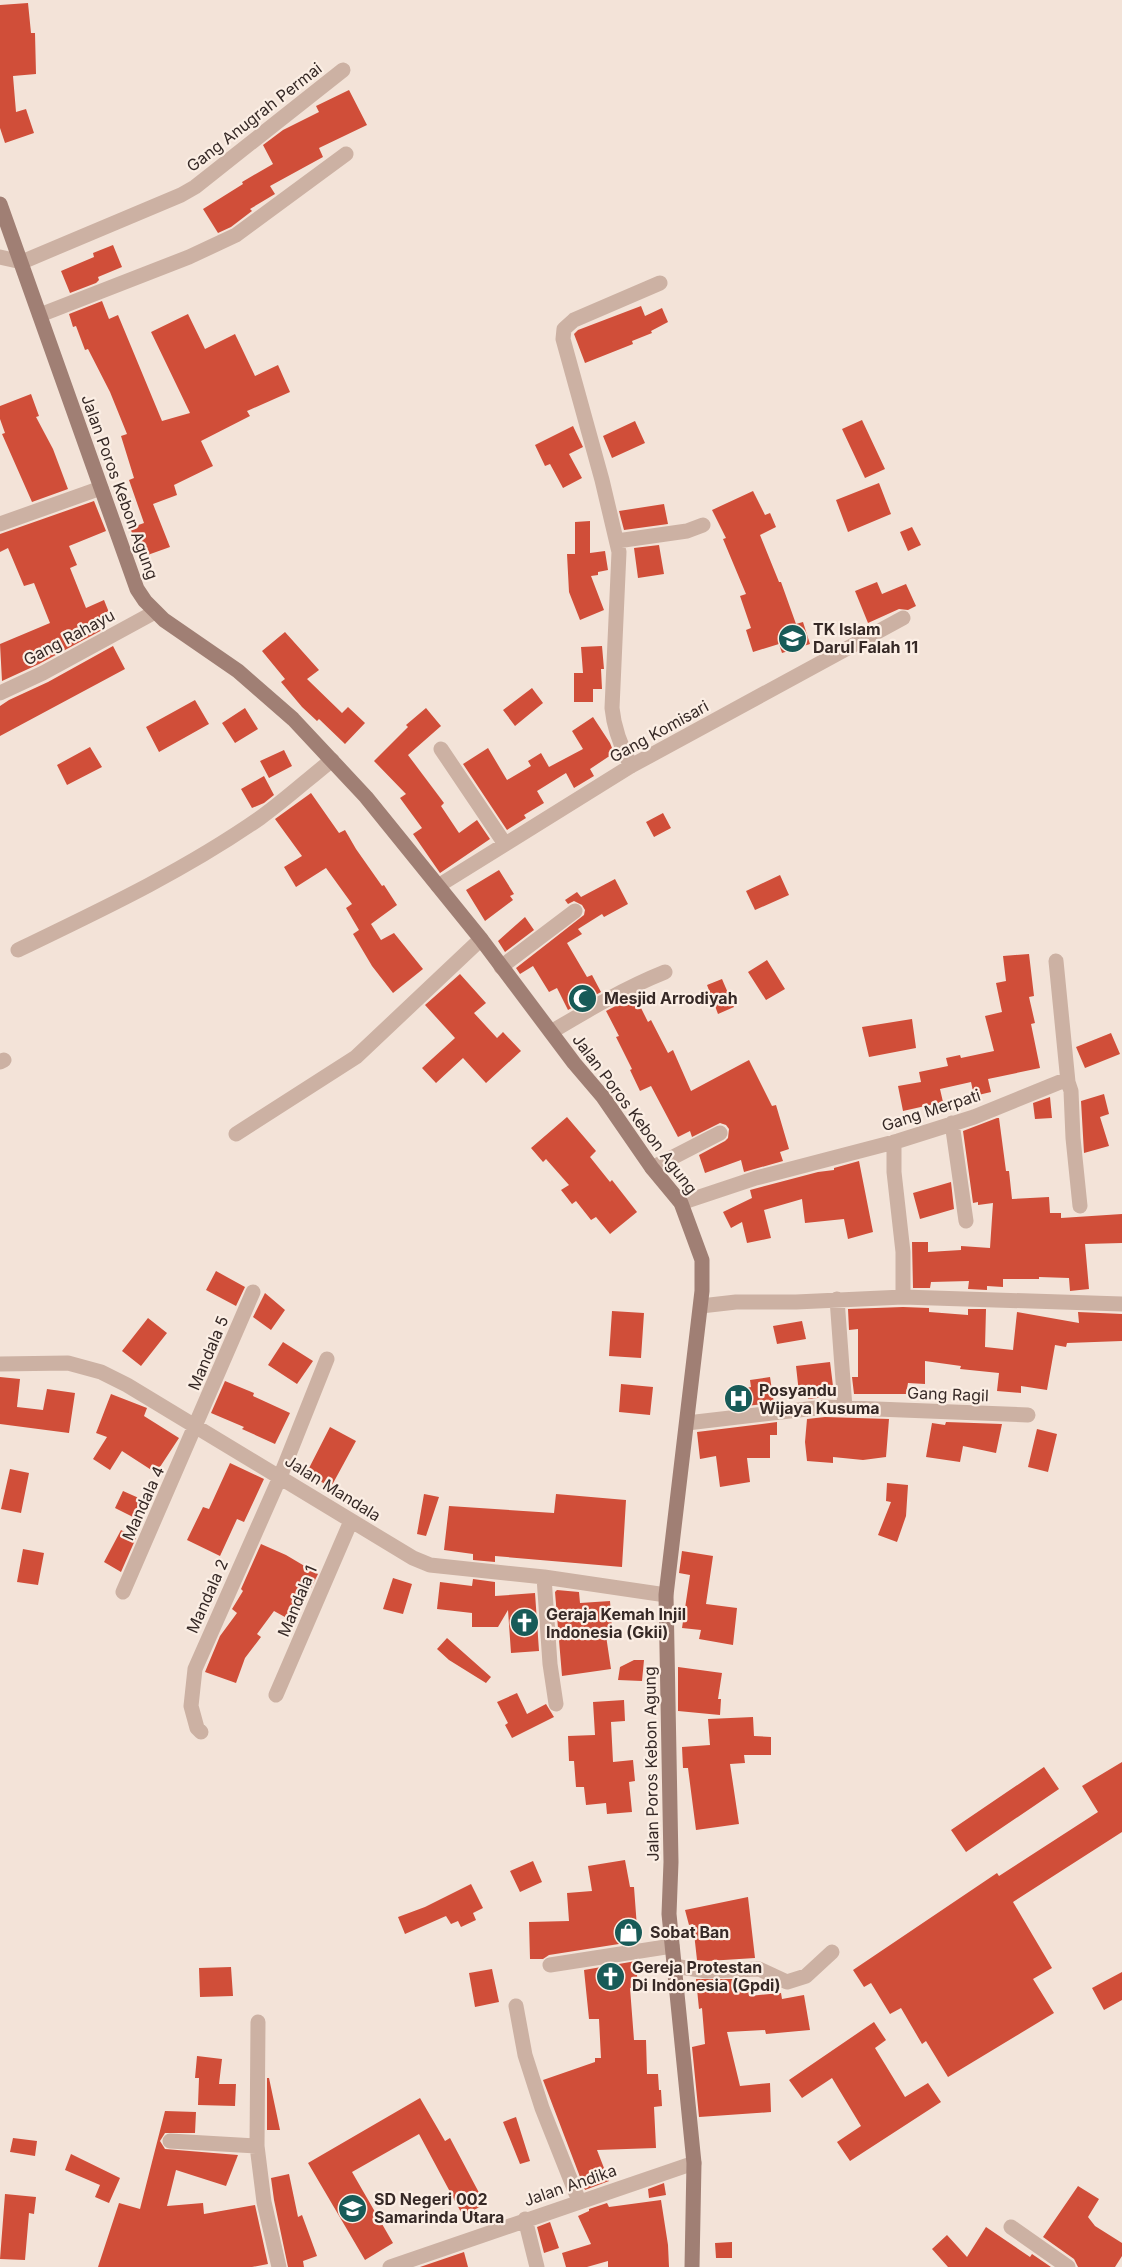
<svg xmlns="http://www.w3.org/2000/svg" width="1122" height="2267" viewBox="0 0 1122 2267" font-family="Inter,sans-serif">
<style>
.building{fill:#d04e39}
.lines{fill:none;stroke-linecap:round;stroke-linejoin:round}
.minor{stroke:#ccb1a3;stroke-width:15}
.secondary{stroke:#a07f74;stroke-width:15}
.labels{text-anchor:middle;dominant-baseline:central;stroke-width:4.5;stroke-linejoin:round;paint-order:stroke}
.street-label{font-size:16px;fill:#362926;stroke:#fbeee4}
.poi-label{font-size:16px;font-weight:bold;fill:#362926;stroke:#fbeee4;text-anchor:start}
</style>
<rect width="100%" height="100%" fill="#f3e3d8"/>
<path class="building" d="M28,3L31,33H35L36,74L13,76L16,112L26,109L34,133L5,143L0,128V5Z
M349,90L367,125L319,148L323,157L270,186L275,194L250,209L252,211L231,227L218,233L203,209L243,184L242,182L273,164L263,145L283,130L319,112L316,106Z
M113,245L122,267L98,277L99,280L96,283L70,293L61,271L94,257L93,253Z
M102,301L109,319L118,315L162,421L190,413L151,332L188,314L205,349L235,334L255,376L278,365L290,392L247,411L250,416L201,441L213,466L174,485L177,495L153,504L170,547L142,557L130,528L144,523L129,480L134,478L121,436L127,434L110,392L88,349L85,350L76,326L73,327L69,314Z
M641,306L645,316L662,308L668,322L651,331L652,333L632,341L633,344L585,363L574,334L578,330Z
M31,394L39,416L36,417L53,449L68,489L32,502L2,434L5,433L0,419V406Z
M862,420L885,469L865,478L842,429Z
M635,421L645,443L612,458L603,436Z
M573,426L583,447L569,454L582,478L563,488L550,464L545,466L535,445Z
M879,483L891,514L848,532L836,500Z
M753,491L765,515L770,513L776,527L760,535L779,582H781L796,624L803,622L810,644L782,653L779,644L753,652L746,630L751,628L740,596L746,594L723,539L726,538L712,510Z
M94,501L106,531L69,546L77,565L70,568L86,608L104,600L112,620L101,625L104,629L39,664L2,681L0,644L50,623L34,583L24,586L8,548L0,552V534Z
M664,504L668,524L624,530L619,511Z
M590,521V553L605,551L608,570L598,572V575L591,576L604,610L580,620L569,592L567,554H575V522Z
M912,527L921,545L908,551L900,532Z
M659,545L664,574L638,578L634,548Z
M877,582L882,594L906,584L916,606L908,610L899,609L868,623L855,591Z
M285,632L319,670L307,679L342,713L348,707L365,723L345,744L319,719L317,721L302,707L281,682L285,679L262,651Z
M113,646L125,669L0,736V706L9,700L48,682Z
M602,646L604,669H601L602,689H593V702H574V673H583L581,647Z
M532,688L543,703L515,726L503,710Z
M195,700L209,724L159,752L146,727Z
M245,708L258,729L235,743L222,723Z
M426,708L441,726L408,755L444,803L441,806L459,833L477,820L490,839L440,873L413,834L422,828L400,798L406,794L374,761L408,727L406,725Z
M593,717L610,743L614,753L590,769L594,776L574,788L566,773L537,791L544,803L524,815L526,818L507,830L463,764L488,748L507,780L531,766L528,761L541,753L549,767L583,749L572,731Z
M90,747L102,767L67,785L57,765Z
M284,750L292,766L269,778L260,761Z
M264,776L274,795L264,803L252,808L241,789Z
M311,793L339,833L345,830L356,849L382,886L384,885L397,905L371,924L381,940L394,933L423,969L393,993L372,966L353,934L359,930L346,908L352,904L326,868L296,887L284,867L302,856L275,819Z
M663,813L671,828L654,837L646,822Z
M499,870L514,894L510,896L513,900L485,921L466,890Z
M780,875L789,895L755,910L746,891Z
M615,879L628,904L604,917L602,914L578,929L582,934L567,943L587,977L592,975L601,992L568,1010L557,988L549,992L533,966L520,974L516,968L584,915L585,910L582,905L574,901L568,904L565,900L577,892L581,897Z
M525,917L534,930L505,952L498,941Z
M1029,954L1034,996L1029,997L1035,1023L1031,1024L1040,1068L988,1079L991,1092L974,1096L971,1082L940,1089L943,1102L903,1111L898,1086L921,1082L919,1072L948,1066L946,1058L960,1055L961,1058L994,1051L985,1016L1002,1012L996,983L1006,981L1003,956Z
M767,960L785,989L766,1000L748,972Z
M460,974L486,1003L474,1013L497,1038L503,1032L521,1051L486,1083L463,1058L436,1083L422,1068L455,1038L425,1005Z
M722,979L734,1007L718,1014L707,985Z
M635,996L648,1022L651,1020L668,1053L673,1050L691,1091L749,1060L772,1106L776,1105L789,1149L780,1152L783,1161L744,1172L741,1160L705,1173L699,1155L725,1141L728,1138L729,1129L726,1125L720,1123L692,1137L690,1131L678,1137L651,1086L640,1091L630,1070L632,1069L616,1037L619,1036L606,1011Z
M912,1019L916,1048L869,1057L862,1027Z
M1111,1033L1120,1054L1085,1068L1076,1047Z
M1104,1094L1109,1114L1100,1117L1109,1146L1084,1153L1081,1101Z
M1050,1097L1052,1118L1035,1119L1033,1103Z
M567,1117L596,1151L590,1157L610,1182L612,1180L637,1212L610,1234L596,1217L591,1220L576,1201L572,1204L561,1190L569,1185L546,1159L543,1162L531,1148Z
M997,1118H999L1006,1171H1009L1012,1199L1049,1197L1050,1213H1061V1218L1122,1214V1243L1085,1244L1089,1289L1070,1291L1069,1278L1039,1277V1279H1003V1287L987,1286V1290L968,1289L969,1281L931,1282L930,1288H913L912,1242H928V1252L961,1250V1246L990,1248L993,1203L978,1205V1202L973,1203L963,1131Z
M859,1161L873,1232L848,1239L844,1219L805,1223L802,1199L764,1210L771,1238L747,1243L742,1222L731,1228L723,1212L752,1198L750,1190L818,1172L834,1170V1168Z
M951,1182L954,1209L920,1219L913,1193Z
M216,1271L245,1287L236,1306L206,1290Z
M265,1293L285,1310L271,1330L253,1317Z
M903,1307L929,1308V1312L968,1315V1309H986L985,1347L1013,1350L1017,1312L1079,1323L1078,1312L1122,1314V1341L1067,1343L1066,1347L1055,1345L1047,1390L1021,1386V1393L997,1391L999,1373L960,1369L961,1366L925,1361V1384L908,1383L906,1394H854L852,1377H858V1329L849,1330L848,1309Z
M612,1311L644,1313L641,1358L609,1356Z
M148,1318L167,1333L141,1366L122,1351Z
M802,1321L806,1339L777,1344L773,1326Z
M283,1342L313,1361L297,1384L268,1365Z
M830,1362L834,1394H827V1397L808,1399L809,1392L799,1393L796,1366Z
M0,1377L20,1379L17,1407L43,1410L47,1389L75,1393L69,1433L0,1424Z
M770,1377L774,1403L728,1408L725,1393L751,1387L750,1380Z
M225,1381L254,1393L253,1396L290,1413L275,1444L242,1429L244,1427L211,1413Z
M621,1384L653,1387L650,1415L619,1412Z
M111,1394L147,1408L144,1416L179,1438L156,1473L122,1451L110,1470L93,1459L107,1437L96,1433Z
M825,1417L889,1419L886,1457L863,1460L833,1457V1463L807,1461L805,1442L807,1419Z
M777,1422V1435H770V1458H747L750,1482L720,1487L716,1456L700,1459L697,1432Z
M946,1422L1002,1424L996,1453L963,1446L960,1462L926,1457L932,1423L945,1425Z
M330,1427L356,1441L331,1487L306,1474Z
M1037,1429L1057,1434L1048,1472L1028,1467Z
M230,1463L264,1479L244,1522L237,1519L220,1556L187,1540L203,1507L209,1509Z
M10,1469L29,1473L21,1513L1,1509Z
M887,1483L908,1485L906,1516L897,1542L878,1535L891,1502L886,1501Z
M123,1491L141,1499L133,1517L115,1508Z
M424,1494L439,1497L426,1536L417,1534Z
M556,1494L626,1500L622,1567L495,1556V1562L473,1560V1554L444,1550L449,1506L554,1513Z
M121,1530L136,1538L121,1572L104,1562Z
M261,1544L286,1555L318,1574L294,1622L274,1611L257,1634L261,1637L245,1658L236,1683L205,1672L220,1636L237,1613L232,1609L243,1591L241,1589Z
M23,1549L44,1553L38,1585L17,1582Z
M682,1551L713,1556L706,1604L737,1608L733,1645L699,1639L701,1630L682,1628L690,1575L679,1573Z
M393,1578L412,1584L403,1614L383,1609Z
M473,1579L495,1582V1596L535,1593L539,1651L511,1653L508,1610L498,1627H472V1613L437,1609L440,1582L472,1586Z
M557,1590L579,1592L580,1603L610,1601L612,1628L605,1629L611,1669L562,1676L555,1592Z
M447,1638L491,1677L486,1683L449,1660L437,1649Z
M634,1660H644L642,1681L618,1680L620,1667Z
M678,1667L722,1673L718,1699H721L720,1715L678,1711Z
M517,1693L527,1714L546,1704L554,1717L512,1738L505,1725L508,1723L497,1702Z
M624,1700L625,1721L611,1722L613,1762L633,1760L635,1781L629,1782L632,1812L607,1814L606,1803L586,1805L584,1787H576L574,1761H569L568,1736L595,1735L593,1702Z
M753,1717L754,1736L771,1737V1755H744L745,1763L730,1764L739,1824L696,1830L688,1768H683L682,1747L710,1745L708,1719Z
M1122,1762V1832L1013,1902L1052,1968L1033,1979L1054,2013L948,2077L926,2041L922,2044L901,2008L890,2014L871,1983L864,1987L853,1970L997,1873L999,1876L1098,1812L1082,1786Z
M1044,1767L1059,1789L966,1852L951,1830Z
M625,1860L630,1887H634L638,1941L549,1955L543,1959H530L529,1922L569,1921L567,1893L592,1891L588,1866Z
M533,1861L542,1882L520,1892L510,1871Z
M471,1884L483,1908L473,1913L476,1920L461,1927L458,1921L451,1924L446,1916L405,1934L398,1917L425,1907Z
M748,1897L755,1958L708,1961L697,1960L693,1924L689,1925L685,1910Z
M636,1961L638,1988H630L634,2040H646L647,2074H658L659,2090H661L662,2106L654,2107L656,2148L597,2150L609,2181L585,2190L543,2080L595,2062V2058H601L599,2019H589L584,1970Z
M231,1967L233,1996L200,1997L199,1968Z
M492,1969L499,2002L475,2007L469,1973Z
M1122,1972V2000L1104,2010L1092,1988Z
M696,1979H747L749,1996L781,1993L782,1999L804,1995L810,2030L766,2034L765,2030L727,2032L740,2086L770,2083L771,2112L699,2117L692,2047L705,2044L702,2008L699,2009Z
M874,2022L886,2040L875,2048L905,2097L928,2083L941,2102L850,2161L837,2142L861,2126L832,2078L802,2098L789,2080Z
M197,2056L222,2059L219,2084H236L235,2106L198,2105L199,2078H195Z
M267,2078H269L280,2130H267Z
M420,2098L445,2141L450,2138L485,2204L463,2216L419,2134L352,2172L393,2243L365,2260L308,2163Z
M165,2111L196,2112L195,2133H165L160,2141L165,2149L238,2155L226,2186L176,2170L167,2206L203,2203L204,2214L255,2205L268,2264L252,2267H98L119,2203L140,2209Z
M516,2117L530,2161L520,2164L503,2122Z
M13,2138L37,2141L35,2156L10,2152Z
M71,2154L120,2178L109,2203L95,2197L100,2185L65,2170Z
M289,2174L298,2217L302,2215L317,2256L303,2261L304,2267H288L274,2200L271,2178Z
M664,2183L666,2195L649,2198L648,2189Z
M1078,2186L1099,2199L1088,2217L1095,2226L1122,2243V2256L1115,2267H1078L1074,2259L1043,2237Z
M5,2194L36,2197L34,2214L29,2213L25,2260L0,2259Z
M661,2200L668,2245L669,2267H608V2261L587,2267H566L562,2253L591,2244L578,2216L589,2211V2209L607,2203L609,2207Z
M550,2222L559,2248L544,2253L537,2227Z
M986,2227L1030,2257L1032,2254L1051,2267H948L932,2249L947,2235L967,2257Z
M732,2242V2258H716L715,2243Z
M464,2252L468,2267H420Z"/>
<g class="lines">
<path class="minor" d="M0,257L22,262L181,195L195,187L343,70
M40,315L189,257L236,235L346,154
M0,524L101,488
M617,541L687,531L703,525
M0,693L43,673L155,612
M441,749L505,844
M631,766C621,747 614,729 612,708L619,552L602,480L563,339L564,329L574,320L660,283
M438,886L631,766L903,618
M18,950C101,910 184,871 260,818C285,800 308,779 332,760
M1056,961L1068,1082
M501,967L575,911
M551,1032C588,1010 625,988 665,972
M0,1062L4,1060
M952,1123L966,1221
M236,1134L356,1057L481,939
M894,1142V1172L903,1252V1297
M652,1168L720,1133
M681,1203L756,1178L898,1141L974,1117L1065,1080L1068,1082L1071,1091L1073,1138L1080,1206
M837,1299L845,1408
M701,1306L736,1302H796L903,1297L1122,1304
M0,1364L68,1363L101,1372L127,1385L413,1558L430,1565L544,1577L666,1595
M687,1423L825,1407L1028,1415
M544,1577L550,1664L556,1704
M123,1592L253,1292
M276,1695L351,1521
M201,1732L197,1728L191,1706L195,1669L280,1477L327,1359
M550,1965L672,1946
M673,1966L707,1971L759,1969L787,1982L806,1976L832,1952
M516,2006L525,2055L542,2108L579,2201
M258,2022L257,2146L264,2202L279,2267
M170,2141L257,2146
M525,2219L537,2267
M1011,2227L1068,2267
M390,2267L694,2163"/>
<path class="secondary" d="M0,204L137,589L145,601L164,620L238,671L293,719L366,797L481,939L574,1063L603,1097L652,1168L681,1203L702,1260V1291L666,1595L671,1862L669,1914L694,2163L692,2267"/>
</g>
<defs>
<symbol id="school-disc" viewBox="-11 -11 22 22"><circle r="9.5" fill="#185b58" stroke="#fbeee4"/><path d="M0-5L7-2L0 1L-7-2ZM-4 1L0 2.5L4 1V4Q0 6-4 4Z" fill="#fff"/></symbol>
<symbol id="mosque-disc" viewBox="-11 -11 22 22"><circle r="9.5" fill="#185b58" stroke="#fbeee4"/><path d="M3.5-4.9A6 6 0 1 0 3.5 4.9A5 5 0 1 1 3.5-4.9Z" fill="#fff"/></symbol>
<symbol id="hospital-disc" viewBox="-11 -11 22 22"><circle r="9.5" fill="#185b58" stroke="#fbeee4"/><path d="M-5-5h3v3.5h4V-5h3V5h-3V1.5h-4V5h-3Z" fill="#fff"/></symbol>
<symbol id="church-disc" viewBox="-11 -11 22 22"><circle r="9.5" fill="#185b58" stroke="#fbeee4"/><path d="M-1.2-6h2.4v3.5h3.3v2.4h-3.3V6h-2.4V-.1h-3.3v-2.4h3.3Z" fill="#fff"/></symbol>
<symbol id="shop-disc" viewBox="-11 -11 22 22"><circle r="9.5" fill="#185b58" stroke="#fbeee4"/><path d="M-5-2.5h2.3a2.7 3.5 0 0 1 5.4 0H5L5.5 6h-11ZM-1.5-2.5h3a1.5 2.3 0 0 0-3 0Z" fill="#fff"/></symbol>
</defs>
<g fill-rule="evenodd">
<use href="#school-disc" x="776" y="622" width="33" height="33"/>
<use href="#mosque-disc" x="566" y="982" width="33" height="33"/>
<use href="#hospital-disc" x="722" y="1382" width="33" height="33"/>
<use href="#church-disc" x="508" y="1606" width="33" height="33"/>
<use href="#shop-disc" x="612" y="1916" width="33" height="33"/>
<use href="#church-disc" x="594" y="1960" width="33" height="33"/>
<use href="#school-disc" x="336" y="2192" width="33" height="33"/>
</g>
<g class="labels">
<g class="street-label">
<text transform="translate(254 117) rotate(-38)">Gang Anugrah Permai</text>
<text transform="translate(120 487) rotate(70)">Jalan Poros Kebon Agung</text>
<text transform="translate(69 637) rotate(-28)">Gang Rahayu</text>
<text transform="translate(659 731) rotate(-29)">Gang Komisari</text>
<text transform="translate(931 1110) rotate(-18)">Gang Merpati</text>
<text transform="translate(635 1114) rotate(53)">Jalan Poros Kebon Agung</text>
<text transform="translate(208 1353) rotate(-67)">Mandala 5</text>
<text transform="translate(948 1394) rotate(2)">Gang Ragil</text>
<text transform="translate(333 1488) rotate(32)">Jalan Mandala</text>
<text transform="translate(143 1503) rotate(-66)">Mandala 4</text>
<text transform="translate(207 1596) rotate(-66)">Mandala 2</text>
<text transform="translate(297 1601) rotate(-67)">Mandala 1</text>
<text transform="translate(651 1764) rotate(-91)">Jalan Poros Kebon Agung</text>
<text transform="translate(570 2185) rotate(-19)">Jalan Andika</text>
</g>
<g class="poi-label">
<text x="813" y="629">TK Islam<tspan x="813" dy="18">Darul Falah 11</tspan></text>
<text x="604" y="998">Mesjid Arrodiyah</text>
<text x="759" y="1390">Posyandu<tspan x="759" dy="18">Wijaya Kusuma</tspan></text>
<text x="546" y="1614">Geraja Kemah Injil<tspan x="546" dy="18">Indonesia (Gkii)</tspan></text>
<text x="650" y="1932">Sobat Ban</text>
<text x="632" y="1967">Gereja Protestan<tspan x="632" dy="18">Di Indonesia (Gpdi)</tspan></text>
<text x="374" y="2199">SD Negeri 002<tspan x="374" dy="18">Samarinda Utara</tspan></text>
</g>
</g>
</svg>
